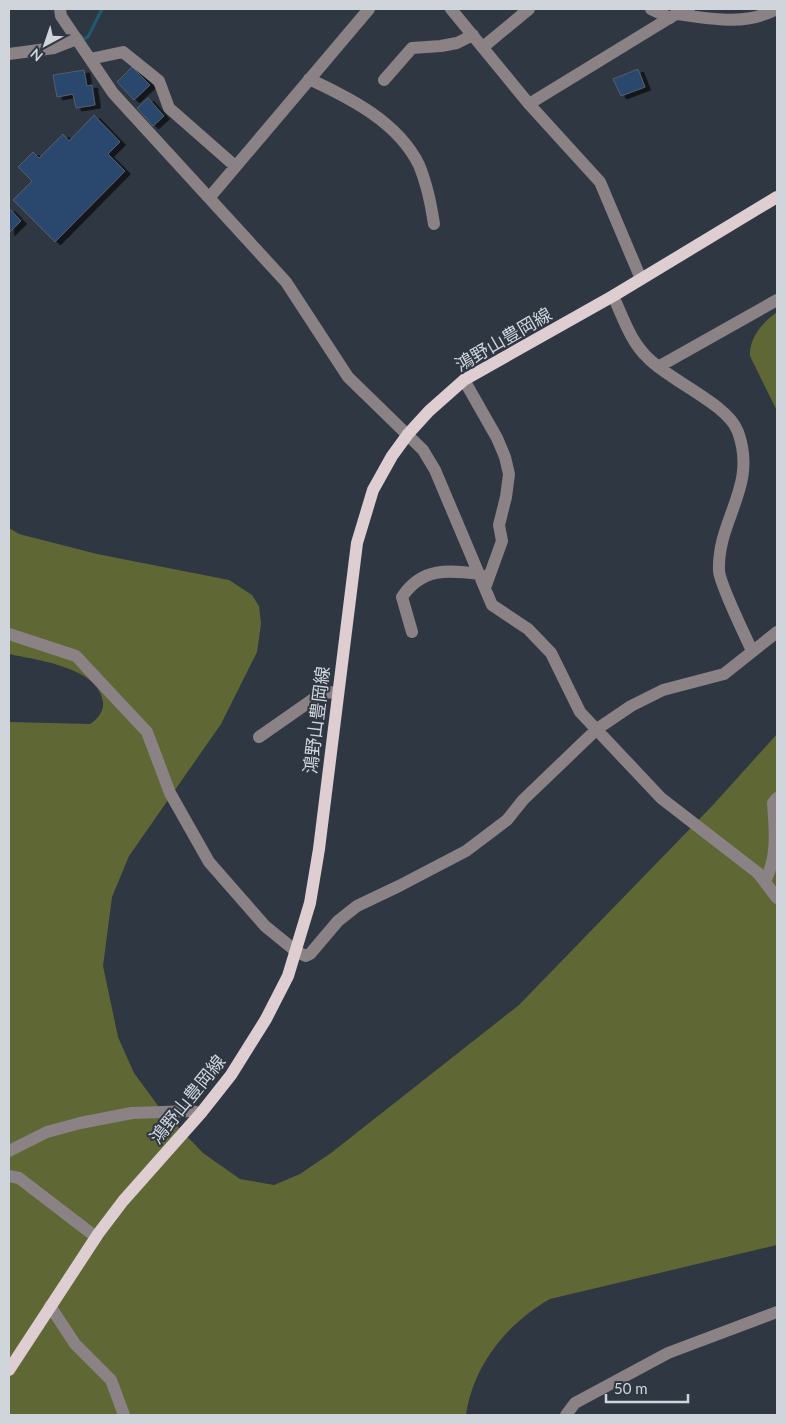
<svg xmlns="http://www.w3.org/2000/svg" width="786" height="1424" viewBox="0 0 786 1424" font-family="Lato,'Noto Sans JP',sans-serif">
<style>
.forest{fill:#5f6835}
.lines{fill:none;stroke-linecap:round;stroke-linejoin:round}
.stream{stroke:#1e5a74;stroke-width:3}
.building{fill:#2c476e;stroke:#555d6a;filter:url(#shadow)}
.minor{stroke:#8a8284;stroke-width:12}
.major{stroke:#deced2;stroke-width:12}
.labels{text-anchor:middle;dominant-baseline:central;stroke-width:4;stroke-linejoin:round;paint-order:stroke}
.street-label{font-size:18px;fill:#d0d5dc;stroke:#2f3742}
</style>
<defs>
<filter id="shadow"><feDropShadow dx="5.5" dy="3" stdDeviation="0" flood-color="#0009"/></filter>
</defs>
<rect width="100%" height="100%" fill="#2f3742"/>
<path class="forest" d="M777,312V411L750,356C749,338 763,322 777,312Z
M9,528L19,534L97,554L229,580L252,595L259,606L261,624L257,652L221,724L129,856L112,897L103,966L118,1037L134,1073L159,1107L203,1153L240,1179L274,1185L300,1174L331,1153L519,1005L713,805L777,734V1245L550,1299C507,1323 473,1366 466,1415H9V722L90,724C98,719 104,711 103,702C99,667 36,660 9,654Z"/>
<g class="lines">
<path class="stream" d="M81,40L88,37L102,9"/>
</g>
<path class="building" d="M132,67L150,85L134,100L117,82Z
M638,69L645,87L621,96L613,79Z
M84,70L87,86L92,85L95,105L76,108L73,94L57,97L53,75Z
M148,98L164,116L153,126L137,108Z
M94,115L120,142L108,154L125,171L55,242L13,200L32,181L18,167L33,152L39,158L63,134L69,141Z
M9,208L21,221L9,233Z"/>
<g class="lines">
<path class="minor" d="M60,9L61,16L113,93L286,282L348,377L423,450L435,470L492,605L528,629L551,653L580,712L661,798L758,873L777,898
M451,9L529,104L600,182L641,279
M651,9L670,18
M677,14C712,19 745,26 777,9
M483,47L529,9
M9,54L54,48L77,39
M90,59L123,52L159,81L169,108L235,166
M309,79C350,98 398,122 419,165C427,184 431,204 434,224
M384,80L412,48L441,46L457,43L473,35
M529,104L676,14L689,9
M209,198L369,9
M613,296C623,317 630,341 648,358C670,381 728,404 738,432C758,487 717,519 719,571C720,585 745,635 752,651
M658,367L777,300
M464,380L497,438L505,457L509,474L506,497L499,525L502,541L485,588
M412,632L402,597C422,567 448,570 480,574
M9,634L76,656L147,732L170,793L209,862L265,926L297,952L306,956L310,954L338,921L357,906L399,886L466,851L507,820L523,800L597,729L631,706L663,690L724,674L777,632
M259,737L322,693L337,692
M765,881C778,857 775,829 773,803L777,798
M9,1151L47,1132L80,1123L132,1113L192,1111L201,1113
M9,1176L19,1178L96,1237
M50,1306L75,1344L111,1380L124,1415
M566,1415L575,1403L668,1353L777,1312"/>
<path class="major" d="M9,1370L98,1234L123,1201L201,1113L231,1075L266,1019L288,976L310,903L319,849L357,543L373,490L392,456L408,434L429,411L464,380L613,296L777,197"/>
</g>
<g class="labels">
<g class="street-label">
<text transform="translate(503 339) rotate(-30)">鴻野山豊岡線</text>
<text transform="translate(316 720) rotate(-83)">鴻野山豊岡線</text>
<text transform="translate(187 1099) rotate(-51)">鴻野山豊岡線</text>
</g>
</g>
<rect width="786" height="1424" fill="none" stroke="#d0d5dc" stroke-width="20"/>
<g transform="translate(45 45) rotate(220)" stroke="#2f3742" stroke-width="4" paint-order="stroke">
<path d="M0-4L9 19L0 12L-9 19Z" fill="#d0d5dc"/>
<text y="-8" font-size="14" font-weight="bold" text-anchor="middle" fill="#d0d5dc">N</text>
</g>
<path d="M606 1394v8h82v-8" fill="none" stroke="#d0d5dc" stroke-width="2.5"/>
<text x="614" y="1394" font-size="15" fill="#d0d5dc" stroke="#2f3742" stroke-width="4" paint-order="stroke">50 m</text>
</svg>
